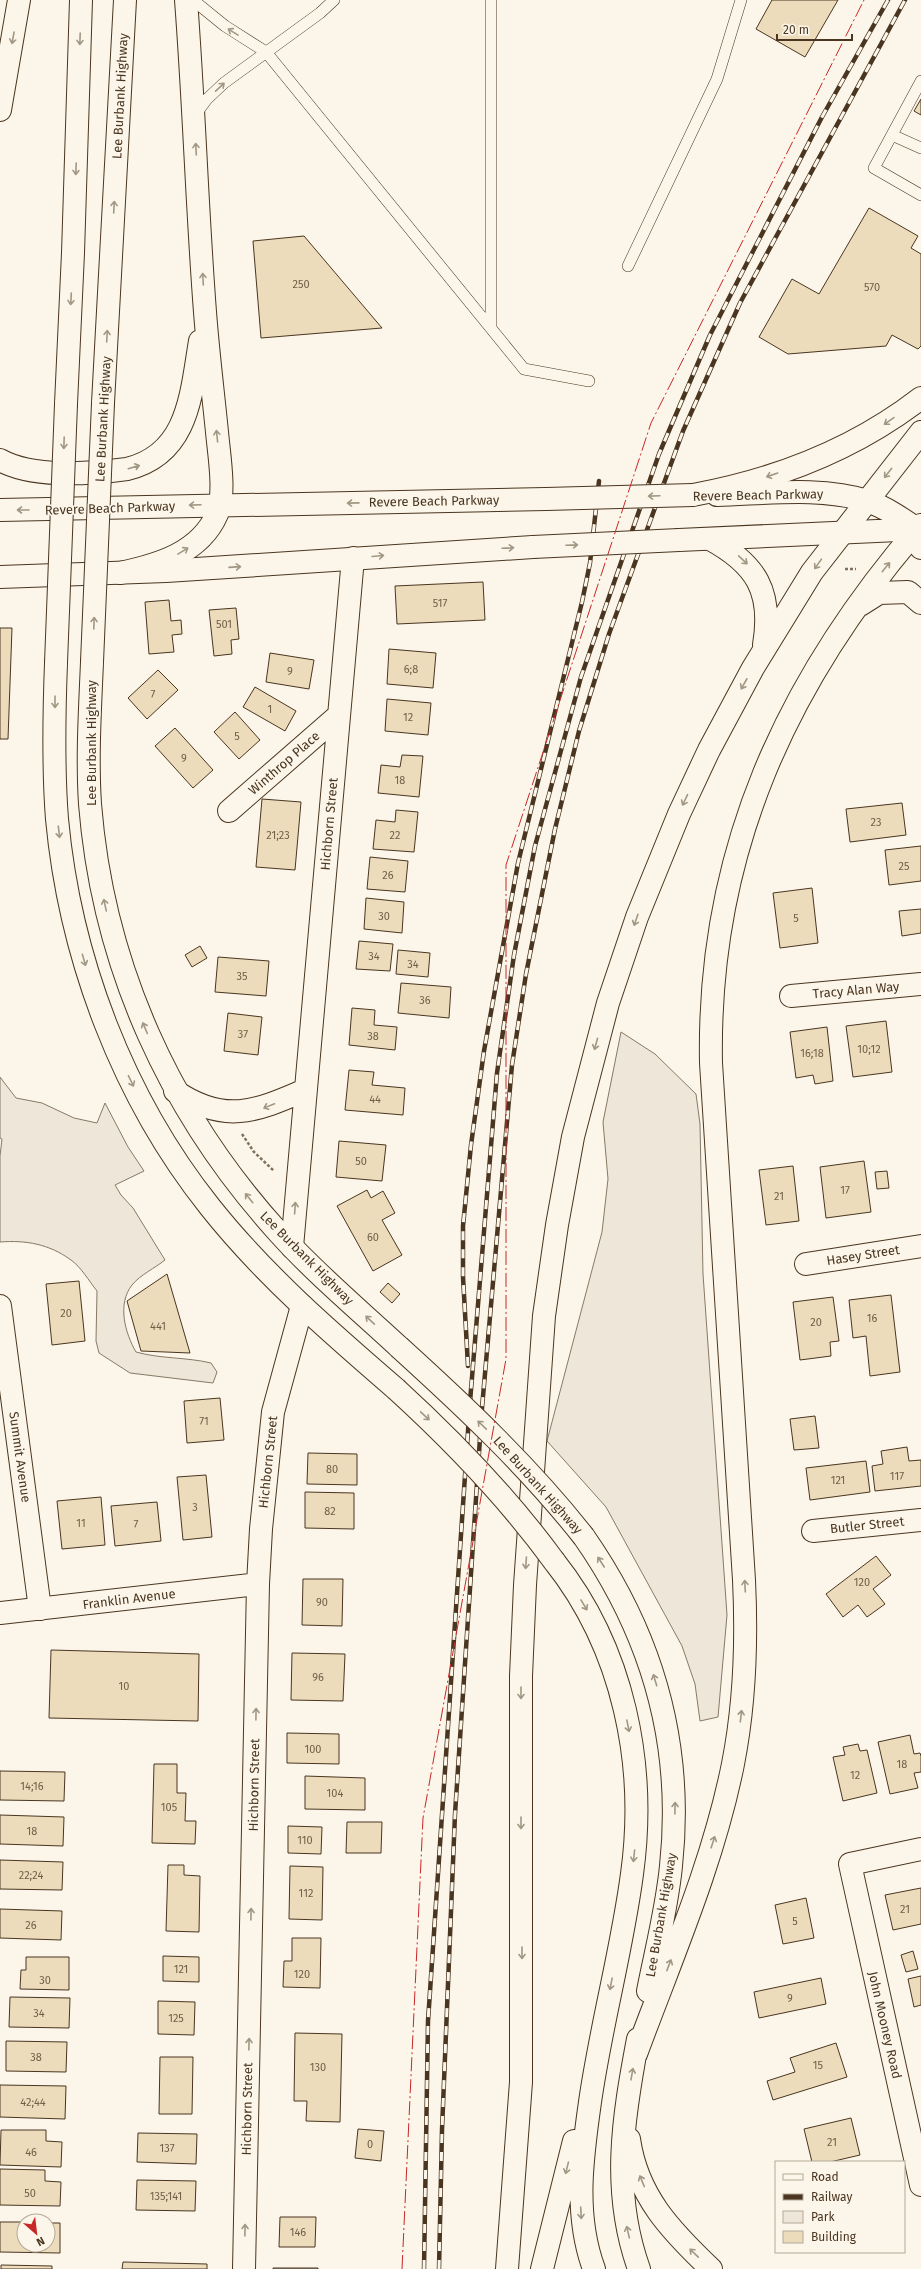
<svg xmlns="http://www.w3.org/2000/svg" width="921" height="2269" viewBox="0 0 921 2269" font-family="'Fira Sans',sans-serif">
<style>
.green{fill:#ede6d9;stroke:#887966}
.building{fill:#ecdcbc;stroke:#4a3520}
.lines{fill:none;stroke-linecap:round;stroke-linejoin:round}
.service-casing{stroke:#4a3520;stroke-width:12}
.minor-casing{stroke:#4a3520;stroke-width:24}
.tertiary-casing{stroke:#4a3520;stroke-width:24}
.secondary-casing{stroke:#4a3520;stroke-width:24}
.trunk-casing{stroke:#4a3520;stroke-width:24}
.path{stroke:#7f6f5c;stroke-width:2.5;stroke-dasharray:3 2;stroke-linecap:butt}
.service{stroke:#fbf6e9;stroke-width:11}
.minor{stroke:#fbf6e9;stroke-width:22}
.tertiary{stroke:#fbf6e9;stroke-width:22}
.secondary{stroke:#fbf6e9;stroke-width:22}
.trunk{stroke:#fbf6e9;stroke-width:22}
.rail-casing{stroke:#4a3520;stroke-width:4.5}
.rail{stroke:#fbf6e9;stroke-width:3;stroke-dasharray:9;stroke-linecap:butt}
.secondary-bridge-casing{stroke:#4a3520;stroke-width:24;stroke-linecap:butt}
.trunk-bridge-casing{stroke:#4a3520;stroke-width:24;stroke-linecap:butt}
.secondary-bridge{stroke:#fbf6e9;stroke-width:22}
.trunk-bridge{stroke:#fbf6e9;stroke-width:22}
.power{stroke:#c62828;stroke-width:1;stroke-dasharray:14 3 2 3;stroke-linecap:butt}
.oneway{stroke:#a29684}
.labels{text-anchor:middle;dominant-baseline:central;stroke-width:3;stroke-linejoin:round;paint-order:stroke}
.number-label{font-size:11px;fill:#725f47}
.street-label{font-size:13px;fill:#4a3520;stroke:#fbf6e9}
</style>
<rect width="100%" height="100%" fill="#fbf6e9"/>
<path class="green" d="M621,1032L655,1054L696,1094L700,1124L703,1274L727,1615L718,1717L700,1721L695,1684L682,1646L606,1507L547,1441L602,1232L608,1179L603,1122Z
M0,1077L16,1098L42,1103L74,1118L97,1123L105,1103L128,1147L144,1171L115,1185L121,1195L133,1208L165,1260C155,1268 140,1275 132,1285C117,1304 125,1333 136,1352C161,1359 186,1357 211,1363L217,1372L213,1383L130,1373L99,1353L96,1341L97,1291C89,1281 81,1267 71,1260C49,1244 26,1240 0,1242V1156L2,1139L0,1138Z"/>
<path class="building" d="M772,0H838L805,57L756,29Z
M921,99V115L914,111Z
M869,208L918,236L911,248L921,254V346L918,349L892,335L886,346L788,354L759,337L792,279L819,294Z
M304,236L382,328L261,338L253,241Z
M483,582L485,620L397,624L395,586Z
M169,600L171,621L181,620L182,634L172,635L174,652L149,654L145,602Z
M236,608L239,639L231,640L232,654L214,656L209,610Z
M0,628H12L8,739H0Z
M389,649L436,653L433,688L387,684Z
M270,653L314,660L309,689L266,682Z
M158,670L178,690L147,719L128,698Z
M255,687L296,711L285,731L243,707Z
M387,699L431,703L428,735L385,731Z
M235,712L260,740L239,759L214,732Z
M175,728L213,770L193,788L155,746Z
M402,755L423,756L419,797L378,793L381,765L400,767Z
M262,799L301,802L295,870L256,867Z
M902,803L906,835L850,842L846,809Z
M396,810L418,812L414,852L373,849L376,820L395,822Z
M921,846V881L889,885L885,850Z
M370,857L408,861L405,892L367,889Z
M812,888L818,943L780,948L773,893Z
M366,898L404,902L402,933L364,929Z
M921,909V933L902,936L899,911Z
M359,941L393,944L390,971L356,969Z
M200,946L207,958L192,967L185,955Z
M398,950L430,953L428,977L396,974Z
M218,957L269,961L266,996L215,992Z
M401,983L451,987L449,1018L398,1013Z
M352,1008L375,1010L374,1025L397,1027L395,1050L349,1045Z
M228,1013L262,1017L258,1055L224,1051Z
M886,1021L892,1072L853,1077L846,1026Z
M827,1027L833,1081L815,1084L813,1075L796,1078L790,1032Z
M349,1070L374,1072L372,1085L405,1088L403,1115L345,1110Z
M339,1141L386,1145L382,1181L336,1177Z
M864,1161L871,1212L826,1218L820,1167Z
M793,1166L799,1221L766,1225L759,1170Z
M887,1171L889,1188L877,1189L875,1172Z
M367,1190L371,1198L383,1191L395,1213L382,1220L402,1255L373,1271L337,1206Z
M167,1274L190,1353L141,1351L127,1301Z
M79,1281L85,1341L52,1345L46,1284Z
M388,1283L400,1294L392,1303L380,1292Z
M891,1295L900,1372L870,1376L866,1336L853,1338L849,1300Z
M833,1297L839,1341L830,1342L831,1356L800,1360L793,1302Z
M220,1398L224,1440L187,1443L184,1401Z
M815,1416L819,1448L794,1450L790,1419Z
M907,1447L909,1461L921,1460V1486L875,1491L872,1466L883,1464L881,1451Z
M308,1453L357,1454V1485L307,1484Z
M866,1461L870,1492L810,1500L806,1468Z
M206,1475L212,1537L183,1540L177,1477Z
M305,1492L354,1493V1529L305,1528Z
M101,1497L105,1545L62,1549L57,1501Z
M157,1502L161,1541L115,1546L111,1506Z
M876,1556L891,1575L873,1589L885,1604L867,1617L858,1605L843,1617L826,1594Z
M303,1579H343L342,1626L302,1625Z
M51,1650L199,1654L198,1721L49,1718Z
M292,1653L345,1654L343,1701L291,1700Z
M287,1733L339,1734V1764L287,1763Z
M910,1735L914,1754L920,1753L921,1756V1772L914,1773L918,1788L890,1794L878,1742Z
M858,1744L860,1751L867,1750L877,1793L843,1801L833,1757L845,1755L843,1747Z
M154,1764H177V1793H186L185,1821H196L195,1844L152,1843Z
M0,1771L65,1772L64,1801L0,1800Z
M305,1776L365,1778V1810L305,1809Z
M0,1815L64,1817L63,1846L0,1844Z
M347,1822H382L381,1853H346Z
M288,1826L322,1827L321,1854L288,1853Z
M0,1860L63,1862L62,1890L0,1889Z
M168,1865H184V1875L200,1876L199,1932L166,1931Z
M290,1866L323,1867L322,1920L289,1919Z
M921,1888V1924L893,1930L885,1895Z
M806,1898L814,1938L783,1944L775,1905Z
M0,1909L62,1911L61,1940L0,1938Z
M292,1938H321L320,1988L283,1987L284,1961H292Z
M913,1951L918,1969L906,1972L901,1955Z
M163,1956L199,1957V1982L163,1981Z
M26,1957H69V1990L20,1989L21,1970H26Z
M921,1976V2005L914,2007L908,1979Z
M821,1978L826,2004L759,2018L754,1992Z
M10,1997L70,1998L69,2028L9,2027Z
M158,2001L195,2002L194,2035L158,2034Z
M295,2033L342,2034L340,2122L306,2121L307,2101H294Z
M6,2041L67,2042L66,2072L6,2071Z
M836,2043L847,2077L773,2100L767,2081L795,2072L790,2058Z
M160,2057H193L192,2114H159Z
M0,2085L66,2086L65,2119L0,2117Z
M851,2118L860,2155L830,2162H812L804,2129Z
M358,2129L384,2131L381,2161L355,2158Z
M1,2130H46V2141L62,2142L61,2167L0,2165Z
M138,2133L197,2134L196,2164L137,2162Z
M0,2169L45,2170V2181L61,2182L60,2206L0,2205Z
M137,2180L196,2181L195,2211L136,2210Z
M280,2217H316L315,2247H279Z
M0,2222H24V2245H48V2223H60V2253L0,2252Z
M123,2262L207,2264V2269H122Z
M1,2265L52,2266V2269H1Z
M273,2268H318V2269H273Z"/>
<g class="lines">
<defs>
<path id="service" d="M193,0L225,26L266,52L524,369L589,381
M491,0V328
M921,81L874,168L921,195
M195,115L207,99L224,83L320,13L334,0
M892,135L921,148
M628,266L717,79L741,0"/>
<path id="minor" d="M917,529L921,548
M229,811L339,715
M791,996L921,984
M175,1091C224,1124 255,1112 305,1090
M292,1247L353,558
M806,1264L921,1246
M0,1306L40,1609
M813,1531L921,1520
M921,1849L850,1864L921,2185
M244,2269L258,1584"/>
<path id="tertiary" d="M0,1613L258,1584L261,1529L273,1412L302,1306"/>
<path id="secondary" d="M717,495C763,494 822,486 867,501C885,507 901,518 917,529
M0,510L546,499
M679,540L921,529
M0,577L166,571L533,547"/>
<path id="trunk" d="M0,110L19,0
M103,403L125,0
M66,404L73,253L81,0
M0,460C32,478 90,474 127,469C189,454 191,394 200,341
M693,495C775,480 855,449 921,398
M710,539C756,564 773,591 764,645
M120,573C158,565 200,553 217,514C226,494 219,455 217,432C213,392 208,352 205,312C197,208 194,104 186,0
M860,605L879,593L908,592L921,603
M92,662C90,710 87,757 90,804C103,966 170,1113 279,1233C315,1273 358,1309 399,1347
M56,663C54,715 53,768 57,819C70,958 123,1098 210,1207C264,1275 330,1332 396,1389
M584,1537C653,1636 684,1745 671,1866C667,1908 656,1950 648,1991
M554,1561C624,1649 647,1765 632,1874C622,1950 601,2025 590,2102C582,2158 574,2215 594,2269
M638,2039C623,2118 611,2191 639,2269
M636,2054C671,1959 713,1864 733,1764C745,1703 747,1642 744,1580L711,1063C707,853 786,681 921,525
M629,2139C637,2196 671,2231 711,2269
M507,2269L521,2082V1676L525,1585L544,1316L557,1225L573,1137L608,1003L637,917L679,814L709,750L753,668L812,572L921,432
M542,2269L574,2141"/>
</defs>
<use href="#service" class="service-casing"/>
<use href="#minor" class="minor-casing"/>
<use href="#tertiary" class="tertiary-casing"/>
<use href="#secondary" class="secondary-casing"/>
<use href="#trunk" class="trunk-casing"/>
<path class="path" d="M845,569H856
M242,1134L254,1152L274,1171"/>
<use href="#service" class="service"/>
<use href="#minor" class="minor"/>
<use href="#tertiary" class="tertiary"/>
<use href="#secondary" class="secondary"/>
<use href="#trunk" class="trunk"/>
<defs>
<path id="rail" d="M468,1366L463,1277V1226L471,1145L484,1051L518,863L582,602L590,563L599,481
M424,2269L428,2021L470,1402L497,1073L514,955L535,846L581,677L659,454L710,335L822,117L888,0
M439,2269L442,2130L455,1814L482,1408L512,1065L526,974L555,829L579,731L609,634L683,431L740,303L905,0"/>
</defs>
<use href="#rail" class="rail-casing"/>
<use href="#rail" class="rail"/>
<defs>
<path id="secondary-bridge" d="M546,499L693,495
M533,547L679,540"/>
<path id="trunk-bridge" d="M92,662L103,403
M56,663L66,404
M399,1347C464,1406 529,1467 584,1537
M396,1389C454,1442 508,1498 554,1561"/>
</defs>
<use href="#secondary-bridge" class="secondary-bridge-casing"/>
<use href="#trunk-bridge" class="trunk-bridge-casing"/>
<use href="#secondary-bridge" class="secondary-bridge"/>
<use href="#trunk-bridge" class="trunk-bridge"/>
<path class="power" d="M402,2269L423,1818L506,1359V865L651,423L864,0"/>
</g>
<defs><path id="oneway-shaft" d="M-6 0H5M1.5-3L5.5 0L1.5 3" fill="none" stroke-width="1.6" stroke-linecap="round" stroke-linejoin="round"/></defs>
<g class="oneway">
<use href="#oneway-shaft" transform="translate(233 32) rotate(-148)"/>
<use href="#oneway-shaft" transform="translate(13 38) rotate(100)"/>
<use href="#oneway-shaft" transform="translate(80 39) rotate(92)"/>
<use href="#oneway-shaft" transform="translate(220 87) rotate(-43)"/>
<use href="#oneway-shaft" transform="translate(196 149) rotate(-93)"/>
<use href="#oneway-shaft" transform="translate(76 169) rotate(92)"/>
<use href="#oneway-shaft" transform="translate(114 207) rotate(-87)"/>
<use href="#oneway-shaft" transform="translate(203 279) rotate(-93)"/>
<use href="#oneway-shaft" transform="translate(71 299) rotate(93)"/>
<use href="#oneway-shaft" transform="translate(107 336) rotate(-87)"/>
<use href="#oneway-shaft" transform="translate(889 421) rotate(145)"/>
<use href="#oneway-shaft" transform="translate(217 436) rotate(-96)"/>
<use href="#oneway-shaft" transform="translate(64 443) rotate(92)"/>
<use href="#oneway-shaft" transform="translate(134 467) rotate(-16)"/>
<use href="#oneway-shaft" transform="translate(888 473) rotate(128)"/>
<use href="#oneway-shaft" transform="translate(772 475) rotate(161)"/>
<use href="#oneway-shaft" transform="translate(654 496) rotate(178)"/>
<use href="#oneway-shaft" transform="translate(353 503) rotate(179)"/>
<use href="#oneway-shaft" transform="translate(195 505) rotate(178)"/>
<use href="#oneway-shaft" transform="translate(23 510) rotate(180)"/>
<use href="#oneway-shaft" transform="translate(572 545) rotate(-2)"/>
<use href="#oneway-shaft" transform="translate(508 548) rotate(-3)"/>
<use href="#oneway-shaft" transform="translate(183 551) rotate(-31)"/>
<use href="#oneway-shaft" transform="translate(378 556) rotate(-5)"/>
<use href="#oneway-shaft" transform="translate(743 560) rotate(43)"/>
<use href="#oneway-shaft" transform="translate(818 564) rotate(125)"/>
<use href="#oneway-shaft" transform="translate(235 567) rotate(-4)"/>
<use href="#oneway-shaft" transform="translate(886 567) rotate(-51)"/>
<use href="#oneway-shaft" transform="translate(94 623) rotate(-88)"/>
<use href="#oneway-shaft" transform="translate(744 684) rotate(119)"/>
<use href="#oneway-shaft" transform="translate(55 702) rotate(90)"/>
<use href="#oneway-shaft" transform="translate(685 800) rotate(115)"/>
<use href="#oneway-shaft" transform="translate(59 832) rotate(83)"/>
<use href="#oneway-shaft" transform="translate(105 905) rotate(-102)"/>
<use href="#oneway-shaft" transform="translate(636 920) rotate(109)"/>
<use href="#oneway-shaft" transform="translate(84 960) rotate(74)"/>
<use href="#oneway-shaft" transform="translate(145 1028) rotate(-113)"/>
<use href="#oneway-shaft" transform="translate(596 1044) rotate(105)"/>
<use href="#oneway-shaft" transform="translate(131 1081) rotate(64)"/>
<use href="#oneway-shaft" transform="translate(269 1106) rotate(158)"/>
<use href="#oneway-shaft" transform="translate(249 1198) rotate(-129)"/>
<use href="#oneway-shaft" transform="translate(295 1208) rotate(-86)"/>
<use href="#oneway-shaft" transform="translate(370 1320) rotate(-137)"/>
<use href="#oneway-shaft" transform="translate(425 1416) rotate(43)"/>
<use href="#oneway-shaft" transform="translate(482 1425) rotate(-136)"/>
<use href="#oneway-shaft" transform="translate(601 1562) rotate(-123)"/>
<use href="#oneway-shaft" transform="translate(526 1563) rotate(94)"/>
<use href="#oneway-shaft" transform="translate(745 1586) rotate(-93)"/>
<use href="#oneway-shaft" transform="translate(584 1605) rotate(59)"/>
<use href="#oneway-shaft" transform="translate(655 1680) rotate(-107)"/>
<use href="#oneway-shaft" transform="translate(521 1693) rotate(90)"/>
<use href="#oneway-shaft" transform="translate(256 1714) rotate(-89)"/>
<use href="#oneway-shaft" transform="translate(741 1716) rotate(-83)"/>
<use href="#oneway-shaft" transform="translate(628 1726) rotate(79)"/>
<use href="#oneway-shaft" transform="translate(675 1808) rotate(-89)"/>
<use href="#oneway-shaft" transform="translate(521 1823) rotate(90)"/>
<use href="#oneway-shaft" transform="translate(713 1842) rotate(-72)"/>
<use href="#oneway-shaft" transform="translate(634 1856) rotate(96)"/>
<use href="#oneway-shaft" transform="translate(251 1914) rotate(-89)"/>
<use href="#oneway-shaft" transform="translate(522 1953) rotate(90)"/>
<use href="#oneway-shaft" transform="translate(669 1965) rotate(-69)"/>
<use href="#oneway-shaft" transform="translate(611 1984) rotate(101)"/>
<use href="#oneway-shaft" transform="translate(249 2044) rotate(-89)"/>
<use href="#oneway-shaft" transform="translate(632 2074) rotate(-80)"/>
<use href="#oneway-shaft" transform="translate(567 2168) rotate(104)"/>
<use href="#oneway-shaft" transform="translate(642 2181) rotate(-112)"/>
<use href="#oneway-shaft" transform="translate(581 2213) rotate(87)"/>
<use href="#oneway-shaft" transform="translate(245 2230) rotate(-89)"/>
<use href="#oneway-shaft" transform="translate(628 2232) rotate(-103)"/>
<use href="#oneway-shaft" transform="translate(694 2253) rotate(-136)"/>
</g>
<g class="labels">
<g class="number-label">
<text x="301" y="284">250</text>
<text x="872" y="287">570</text>
<text x="440" y="603">517</text>
<text x="224" y="624">501</text>
<text x="411" y="669">6;8</text>
<text x="290" y="671">9</text>
<text x="153" y="694">7</text>
<text x="270" y="709">1</text>
<text x="408" y="717">12</text>
<text x="237" y="736">5</text>
<text x="184" y="758">9</text>
<text x="400" y="780">18</text>
<text x="876" y="822">23</text>
<text x="278" y="835">21;23</text>
<text x="395" y="835">22</text>
<text x="904" y="866">25</text>
<text x="388" y="875">26</text>
<text x="384" y="916">30</text>
<text x="796" y="918">5</text>
<text x="374" y="956">34</text>
<text x="413" y="964">34</text>
<text x="242" y="976">35</text>
<text x="425" y="1000">36</text>
<text x="243" y="1034">37</text>
<text x="373" y="1036">38</text>
<text x="869" y="1049">10;12</text>
<text x="812" y="1053">16;18</text>
<text x="375" y="1099">44</text>
<text x="361" y="1161">50</text>
<text x="845" y="1190">17</text>
<text x="779" y="1196">21</text>
<text x="373" y="1237">60</text>
<text x="66" y="1313">20</text>
<text x="872" y="1318">16</text>
<text x="816" y="1322">20</text>
<text x="158" y="1326">441</text>
<text x="204" y="1421">71</text>
<text x="332" y="1469">80</text>
<text x="897" y="1476">117</text>
<text x="838" y="1480">121</text>
<text x="195" y="1507">3</text>
<text x="330" y="1511">82</text>
<text x="81" y="1523">11</text>
<text x="136" y="1524">7</text>
<text x="862" y="1582">120</text>
<text x="322" y="1602">90</text>
<text x="318" y="1677">96</text>
<text x="124" y="1686">10</text>
<text x="313" y="1749">100</text>
<text x="902" y="1764">18</text>
<text x="855" y="1775">12</text>
<text x="32" y="1786">14;16</text>
<text x="335" y="1793">104</text>
<text x="169" y="1807">105</text>
<text x="32" y="1831">18</text>
<text x="305" y="1840">110</text>
<text x="31" y="1875">22;24</text>
<text x="306" y="1893">112</text>
<text x="905" y="1909">21</text>
<text x="795" y="1921">5</text>
<text x="31" y="1925">26</text>
<text x="181" y="1969">121</text>
<text x="302" y="1974">120</text>
<text x="45" y="1980">30</text>
<text x="790" y="1998">9</text>
<text x="39" y="2013">34</text>
<text x="176" y="2018">125</text>
<text x="36" y="2057">38</text>
<text x="818" y="2065">15</text>
<text x="318" y="2067">130</text>
<text x="33" y="2102">42;44</text>
<text x="832" y="2142">21</text>
<text x="370" y="2144">0</text>
<text x="167" y="2148">137</text>
<text x="31" y="2152">46</text>
<text x="30" y="2193">50</text>
<text x="166" y="2196">135;141</text>
<text x="298" y="2232">146</text>
</g>
<g class="street-label">
<text transform="translate(120 96) rotate(-87)">Lee Burbank Highway</text>
<text transform="translate(103 419) rotate(-87)">Lee Burbank Highway</text>
<text transform="translate(758 495) rotate(-1)">Revere Beach Parkway</text>
<text transform="translate(434 501) rotate(-1)">Revere Beach Parkway</text>
<text transform="translate(110 508) rotate(-2)">Revere Beach Parkway</text>
<text transform="translate(91 743) rotate(-90)">Lee Burbank Highway</text>
<text transform="translate(284 763) rotate(-41)">Winthrop Place</text>
<text transform="translate(329 824) rotate(-85)">Hichborn Street</text>
<text transform="translate(856 990) rotate(-5)">Tracy Alan Way</text>
<text transform="translate(863 1255) rotate(-9)">Hasey Street</text>
<text transform="translate(307 1258) rotate(45)">Lee Burbank Highway</text>
<text transform="translate(20 1457) rotate(82)">Summit Avenue</text>
<text transform="translate(268 1462) rotate(-84)">Hichborn Street</text>
<text transform="translate(538 1485) rotate(48)">Lee Burbank Highway</text>
<text transform="translate(867 1525) rotate(-6)">Butler Street</text>
<text transform="translate(129 1599) rotate(-7)">Franklin Avenue</text>
<text transform="translate(254 1785) rotate(-89)">Hichborn Street</text>
<text transform="translate(661 1915) rotate(-80)">Lee Burbank Highway</text>
<text transform="translate(885 2025) rotate(77)">John Mooney Road</text>
<text transform="translate(247 2109) rotate(-89)">Hichborn Street</text>
</g>
</g>
<rect x="775" y="2161" width="130" height="92" fill="#fbf6e9" stroke="#b4a999"/>
<rect x="783" y="2174" width="20" height="6" fill="#fbf6e9" stroke="#b4a999"/>
<text x="811" y="2181" font-size="12" fill="#4a3520">Road</text>
<rect x="783" y="2194" width="20" height="6" fill="#4a3520" stroke="#b4a999"/>
<text x="811" y="2201" font-size="12" fill="#4a3520">Railway</text>
<rect x="783" y="2211" width="20" height="12" fill="#ede6d9" stroke="#b4a999"/>
<text x="811" y="2221" font-size="12" fill="#4a3520">Park</text>
<rect x="783" y="2231" width="20" height="12" fill="#ecdcbc" stroke="#b4a999"/>
<text x="811" y="2241" font-size="12" fill="#4a3520">Building</text>
<g transform="translate(36 2233) rotate(152)"><circle r="19" fill="#fbf6e9" stroke="#b4a999"/>
<path d="M0-3L7 15L0 10L-7 15Z" fill="#c62828"/>
<text y="-6" font-size="11" font-weight="bold" text-anchor="middle" fill="#4a3520">N</text>
</g>
<path d="M777 34v6h75v-6" fill="none" stroke="#4a3520" stroke-width="2"/>
<text x="783" y="34" font-size="12" fill="#4a3520" stroke="#fbf6e9" stroke-width="3" paint-order="stroke">20 m</text>
</svg>
